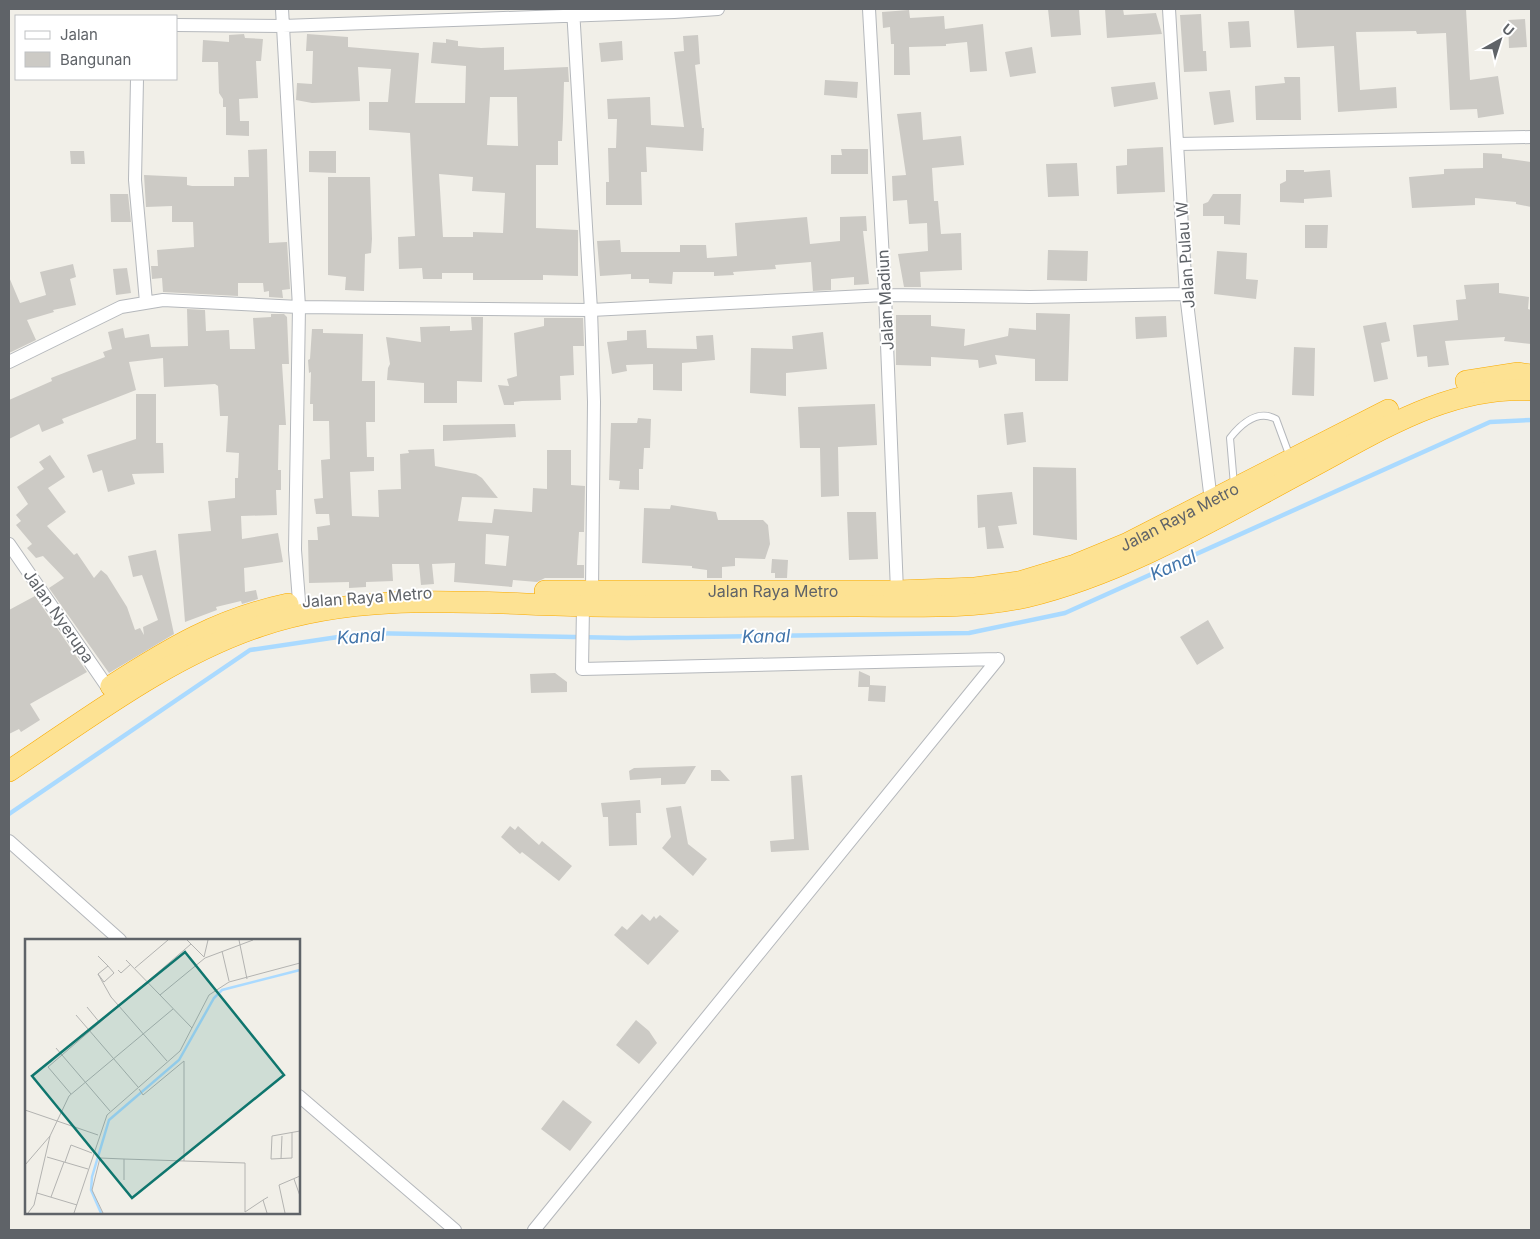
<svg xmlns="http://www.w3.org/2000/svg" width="1540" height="1239" viewBox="0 0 1540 1239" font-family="Inter,sans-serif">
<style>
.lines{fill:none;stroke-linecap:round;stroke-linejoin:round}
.stream{stroke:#aadaff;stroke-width:4.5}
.building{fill:#cccac5;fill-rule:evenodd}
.lane-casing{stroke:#b5b8bc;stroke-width:8}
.street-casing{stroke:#b5b8bc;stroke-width:14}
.highway-casing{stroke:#f9ab00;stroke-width:22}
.lane{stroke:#fff;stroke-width:6}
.street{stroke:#fff;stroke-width:12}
.highway{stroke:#fde293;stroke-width:21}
.labels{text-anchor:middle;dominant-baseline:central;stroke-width:4;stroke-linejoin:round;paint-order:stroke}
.street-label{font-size:16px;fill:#5f6368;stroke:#fff}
.water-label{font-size:18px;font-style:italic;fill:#4174aa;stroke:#fff}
.inset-river{fill:none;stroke:#aadaff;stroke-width:2.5}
.inset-road{fill:none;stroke:#b3b3b1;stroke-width:1}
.view{fill:#0f766e;fill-opacity:0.15;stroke:#0f766e;stroke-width:2.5}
.inset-edge{fill:none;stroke:#5f6368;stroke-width:2.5}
</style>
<rect width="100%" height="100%" fill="#f1efe8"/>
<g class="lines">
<path class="stream" d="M9,814L250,650L365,633L627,638L969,633L1065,613L1490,422L1531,420"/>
</g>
<path class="building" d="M1048,9H1079L1081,35L1051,37Z
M1105,9H1123L1124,15L1156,13L1162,34L1107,38Z
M1294,9H1466L1470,80L1498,76L1504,114L1478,118L1477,109L1450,110L1446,33L1417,34L1416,31L1356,32L1360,90L1396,87L1397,108L1338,112L1334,46L1297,48Z
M909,10L910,18L944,16L945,29L983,24L987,71L970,72L967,42L946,44V46L909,47L910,75H894V44H891L890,27L883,28L882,12Z
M1201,14L1203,51H1206L1207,71L1184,72L1180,15Z
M1525,19L1527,47L1509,48L1508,20Z
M1249,21L1251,47L1230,48L1228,22Z
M244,34L245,38L263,39L261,61H256L258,98L239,99L240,121H249V136L226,135V107H223V99L219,93L218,62H202L203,40L229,42V35Z
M307,34L348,37V47L419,53L415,103H465L466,66L431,63L433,42L446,43V39L458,41V46L481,48L504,47V70L568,67L569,82H564L563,119L562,141H558V165H536V228L578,230V276L543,275V280H473V273H442V279H423L422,268L399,269L398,237L415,236L410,133L369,130V102H388L391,69L358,67L360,101L312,103L296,100L297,83L312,84L313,51H306ZM490,97H517L518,146L487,145ZM439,174L473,177L472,191L505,193L503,233L473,232V237H443Z
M698,35L700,64L695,65L702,128H704L703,151L646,147L647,172H641L642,205H606V182H609L608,148H616L617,119H608L607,99L650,97L651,125L684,127L674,52L684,51L683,36Z
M622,41L623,60L601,62L599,43Z
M1032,47L1036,73L1010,77L1005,52Z
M1284,77H1300L1301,120H1256L1255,86L1285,83Z
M825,80L858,82L857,98L824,95Z
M1155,82L1158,99L1114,107L1111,87Z
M1230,90L1234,122L1214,125L1209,92Z
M921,112L923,140L961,136L964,165L932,168L934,201H938L941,234L961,233L962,270L920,272L921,287H904L898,254L928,251L927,223L909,224L907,200L893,201L892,176L906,175L897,114Z
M1163,147L1165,192L1117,194L1116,166L1127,165V149Z
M267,149L269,243L287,242L290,289L282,290L283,298L269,297V291L264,292L263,283H238V296L163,292L162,278L152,279L151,266H158L157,250L194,247L193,222H172V206L146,207L144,175L187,177V185L192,186H234V177H249L248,150Z
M841,149H868V174H831V155H842Z
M70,151H84L85,164H71Z
M309,151H336V173L309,172Z
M1483,153L1502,154V158L1531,162V207L1516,204V202L1475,198V205L1412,208L1409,177L1444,174V169L1483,168Z
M1077,163L1079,196L1048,197L1046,164Z
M1286,170H1304V172L1330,170L1332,197L1304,199V203L1280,202V184L1286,181Z
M328,177H370L372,239L371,253L365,254L364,291L345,290L346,277L328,275Z
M110,194H128L131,222H111Z
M1213,194H1241L1240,225L1224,224V216H1203V204L1208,202Z
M866,216L867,231H863L869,284L854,285V277L831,279V290L813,291L811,262L775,265L776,269L733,272L734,275L714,276V272H673L672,284L649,283V279H631V274L600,276L597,241L620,240L621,252H680V245H706L707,258L737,256L735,223L807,217L810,244L840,241V217Z
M1305,225H1328L1327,248H1305Z
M1048,250L1088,251L1087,281L1047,280Z
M1217,251L1247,253L1246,279L1258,280L1256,299L1214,294Z
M73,264L76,277L70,279L76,305L53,310L54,312L27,320L36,340L9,353V277L20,303L46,295L40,272Z
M127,268L131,293L116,295L113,269Z
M1499,283V293L1529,297L1528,309L1531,310V344L1504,341L1505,337L1445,341L1449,365L1428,367L1427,356L1417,357L1413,325L1458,320L1456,300L1466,299L1464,285Z
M187,309L205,310L206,331L229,330L230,349H255L253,318L271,317V314H284L287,317L289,364H282L286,425H279L278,470H281V490H276L277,515L241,516L242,539L278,533L283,562L244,568L245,592L256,590L258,599L242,604L241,601L216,607L217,610L185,622L178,534L211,531L208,501L235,498V478H238L239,453L226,452L228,416H220L218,386L215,384L164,387L163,358L129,362L136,390L62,419L64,423L42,432L39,424L9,439V400L52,381L51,378L105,357L103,352L112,349L108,332L123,328L125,338L149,334L151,347L188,346Z
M1036,313L1070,314L1068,381H1035V359L995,355L997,364L979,368L978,360L931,357V366L896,365V315H931V326L965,329L964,346L1008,336L1009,328L1036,330Z
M1166,316L1167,337L1136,339L1135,317Z
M471,317H483L482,382L457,381V403H424V383L387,380L388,368L390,364L386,337L421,342L420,327L450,326V331L472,330Z
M544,318H583L584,346H573L574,375L560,376L561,400L522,401L514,402V405H504L498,385L509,386L507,379L517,376L514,333L544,326Z
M1386,322L1390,341L1381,343L1388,379L1374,382L1363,326Z
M312,329H323V333L363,334L362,381H375V422H366L367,457H374V471L350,472L352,516L379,517L378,490L401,489L400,454L409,453L408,450L434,449L435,466L476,474L482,478L498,498L462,497L458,521L492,523L494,509L532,512L533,488L547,489V450H571V485L585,486L584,532H579L577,565H584V578H545L537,582L513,580L512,587L454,582L455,563L432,564L434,584L421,585L419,564H392L393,581L366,582V587L349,588V582L309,583L308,540H318L317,527L330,525L329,514H316L314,499L323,498L321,460L330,459L329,421H313V404H310L311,372L309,373L308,360L310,359ZM486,534L509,536L506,566L485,564Z
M646,330L647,348L697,349L696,336L713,335L715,360L682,363V391L653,390V364L626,365L627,371L612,374L607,342L627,340V331Z
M823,332L827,369L786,373V396L750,393L751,348L793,349L792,336Z
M1294,347L1315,348L1314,396L1292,395Z
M136,394H156V443H163L164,473L132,474L135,484L108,492L102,470L93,473L87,455L136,439Z
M875,404L877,445L838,447L839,496L821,497L820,448H800L798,407Z
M1023,412L1026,442L1007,445L1004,414Z
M638,418L651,419L650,448H644L643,469H639V490L619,489L620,481L609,480L611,423H637Z
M515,424L516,437L443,441V425Z
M50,455L65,477L48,488L66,512L47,526L74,555L77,553L94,578L101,570L107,575L127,607L135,630L140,628L144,635L143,627L158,620L142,575L133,577L128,556L156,550L174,634L109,673L49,588L64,578L43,556L36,558L27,548L32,544L16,525L21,521L16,515L28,504L17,487L44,469L39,462Z
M1033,467L1076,468L1077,540L1033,535Z
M1012,492L1017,524L998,526L1004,548L987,549L985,527L978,528L977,495Z
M671,505L716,512L718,520H763L768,525L770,544L765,559L735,558V566L722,567V578H707V570L692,568V566L642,563L644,508L670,509Z
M847,512H876L878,559L849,560Z
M772,559L788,560L787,578H775V573H771Z
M35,596L87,672L30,704L40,720L21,732L19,729L9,734V610Z
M1208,620L1224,648L1197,665L1180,637Z
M859,671L870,676V685L886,686L885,702L868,701L869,687H858Z
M555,673L567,682V692L531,693L530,674Z
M696,766L685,784L661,785V778L630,780L629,771L634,768Z
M711,770H720L730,781H711Z
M802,775L809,850L771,852L770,841L794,839L791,776Z
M640,800L641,813H636L637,845L609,846L608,817H603L601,803Z
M681,806L688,844L707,859L693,876L662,848L671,837L666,808Z
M510,826L515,830L518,826L539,845L542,841L572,866L559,881L522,852L520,854L501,837Z
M642,914L650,921L654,916L656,919L660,915L679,931L648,965L614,935L622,926L627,930Z
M636,1020L649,1031L657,1043L639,1064L616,1045Z
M563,1100L592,1122L570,1151L541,1129Z"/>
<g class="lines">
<defs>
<path id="lane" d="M1234,485L1230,438C1241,424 1258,409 1276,419L1290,457"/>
<path id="street" d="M282,9L299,307L295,550L299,601
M573,9L591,310L594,402L592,590
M869,9L885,295L897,591
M1169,9L1186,294L1211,501
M176,25L283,26L674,12L718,9
M137,79L135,180L146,302
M1178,144L1531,137
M9,362L121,307L163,300L299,307L591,310L885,295L1030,297L1186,294
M9,544L108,688
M583,606L582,669L998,659
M9,841L120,940
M299,1096L455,1230
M534,1230L998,659"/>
<g id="highway">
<path d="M1466,381L1517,373L1531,375"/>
<path id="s1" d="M545,591H897L975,588L1019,582L1075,565L1126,544L1388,410"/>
<path d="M111,686C170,648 218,619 288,604"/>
<path d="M9,771C89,718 168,657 260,626C366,590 480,604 590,606C679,607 768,606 857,606C913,606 972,609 1026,597C1126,573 1216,518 1306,470C1376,433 1448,385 1531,390"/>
</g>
</defs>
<use href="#lane" class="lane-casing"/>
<use href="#street" class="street-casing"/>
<use href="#highway" class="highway-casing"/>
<use href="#lane" class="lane"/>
<use href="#street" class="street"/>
<use href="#highway" class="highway"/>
</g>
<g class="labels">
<g class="street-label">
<text transform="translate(1185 255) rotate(-94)">Jalan Pulau W</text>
<text transform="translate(885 300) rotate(-93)">Jalan Madiun</text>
<text stroke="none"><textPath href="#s1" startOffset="648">Jalan Raya Metro</textPath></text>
<text stroke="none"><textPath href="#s1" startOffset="228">Jalan Raya Metro</textPath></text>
<text transform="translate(367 597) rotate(-4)">Jalan Raya Metro</text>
<text transform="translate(59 616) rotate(55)">Jalan Nyerupa</text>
</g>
<g class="water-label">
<text transform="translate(1173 565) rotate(-24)">Kanal</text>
<text transform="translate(361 636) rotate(-4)">Kanal</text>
<text transform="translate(766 636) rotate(-1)">Kanal</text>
</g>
</g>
<g transform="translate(25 939)">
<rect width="275" height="275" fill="#f1efe8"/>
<path class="inset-river" d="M76,274L66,251L67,238L84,181L154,121L189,59L197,51L275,31"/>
<path class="inset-road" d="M162,1L179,18M214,1L222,40M197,12L204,42M73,17L83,27L89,34L79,43L73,35L83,27M179,18L183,1M101,21L167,89M110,29L143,1M93,31L96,34L106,25M73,35L86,58L142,122M135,56L180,19L228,1M62,68L75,84M51,76L113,148M31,109L85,172M114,150L118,156L159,122M46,155L23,128L166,5M0,171L73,196M267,193V219L246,220L247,197L275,192M22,218L63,230M99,220L220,224V273M256,220L257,197M159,222V122M40,223L46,206L67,214M0,226L25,197M269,240L275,257M12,254L52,266M26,258L39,223M220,273L238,261M3,274L9,266L25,197L44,157L148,70M49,274L82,176L155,112L184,56L204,43L275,24M78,274L67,251L75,219L99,220V241M242,274L238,261L243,258M260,274L254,246L275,237"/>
<path class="view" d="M160,13L259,136L107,259L7,137Z"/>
<rect width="275" height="275" class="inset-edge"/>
</g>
<rect width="1540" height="1239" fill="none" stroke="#5f6368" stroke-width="20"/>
<rect x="15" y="15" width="162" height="65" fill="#ffffff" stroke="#bfc1c3"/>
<rect x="25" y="31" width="25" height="8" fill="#ffffff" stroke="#bfc1c3"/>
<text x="60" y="40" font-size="15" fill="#5f6368">Jalan</text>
<rect x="25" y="52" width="25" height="15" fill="#cccac5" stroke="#bfc1c3"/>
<text x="60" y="65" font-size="15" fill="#5f6368">Bangunan</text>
<g transform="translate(1500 40) rotate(39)" stroke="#ffffff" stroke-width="4" paint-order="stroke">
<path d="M0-4L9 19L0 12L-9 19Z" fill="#5f6368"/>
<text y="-8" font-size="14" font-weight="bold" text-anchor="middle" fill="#5f6368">U</text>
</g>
</svg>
